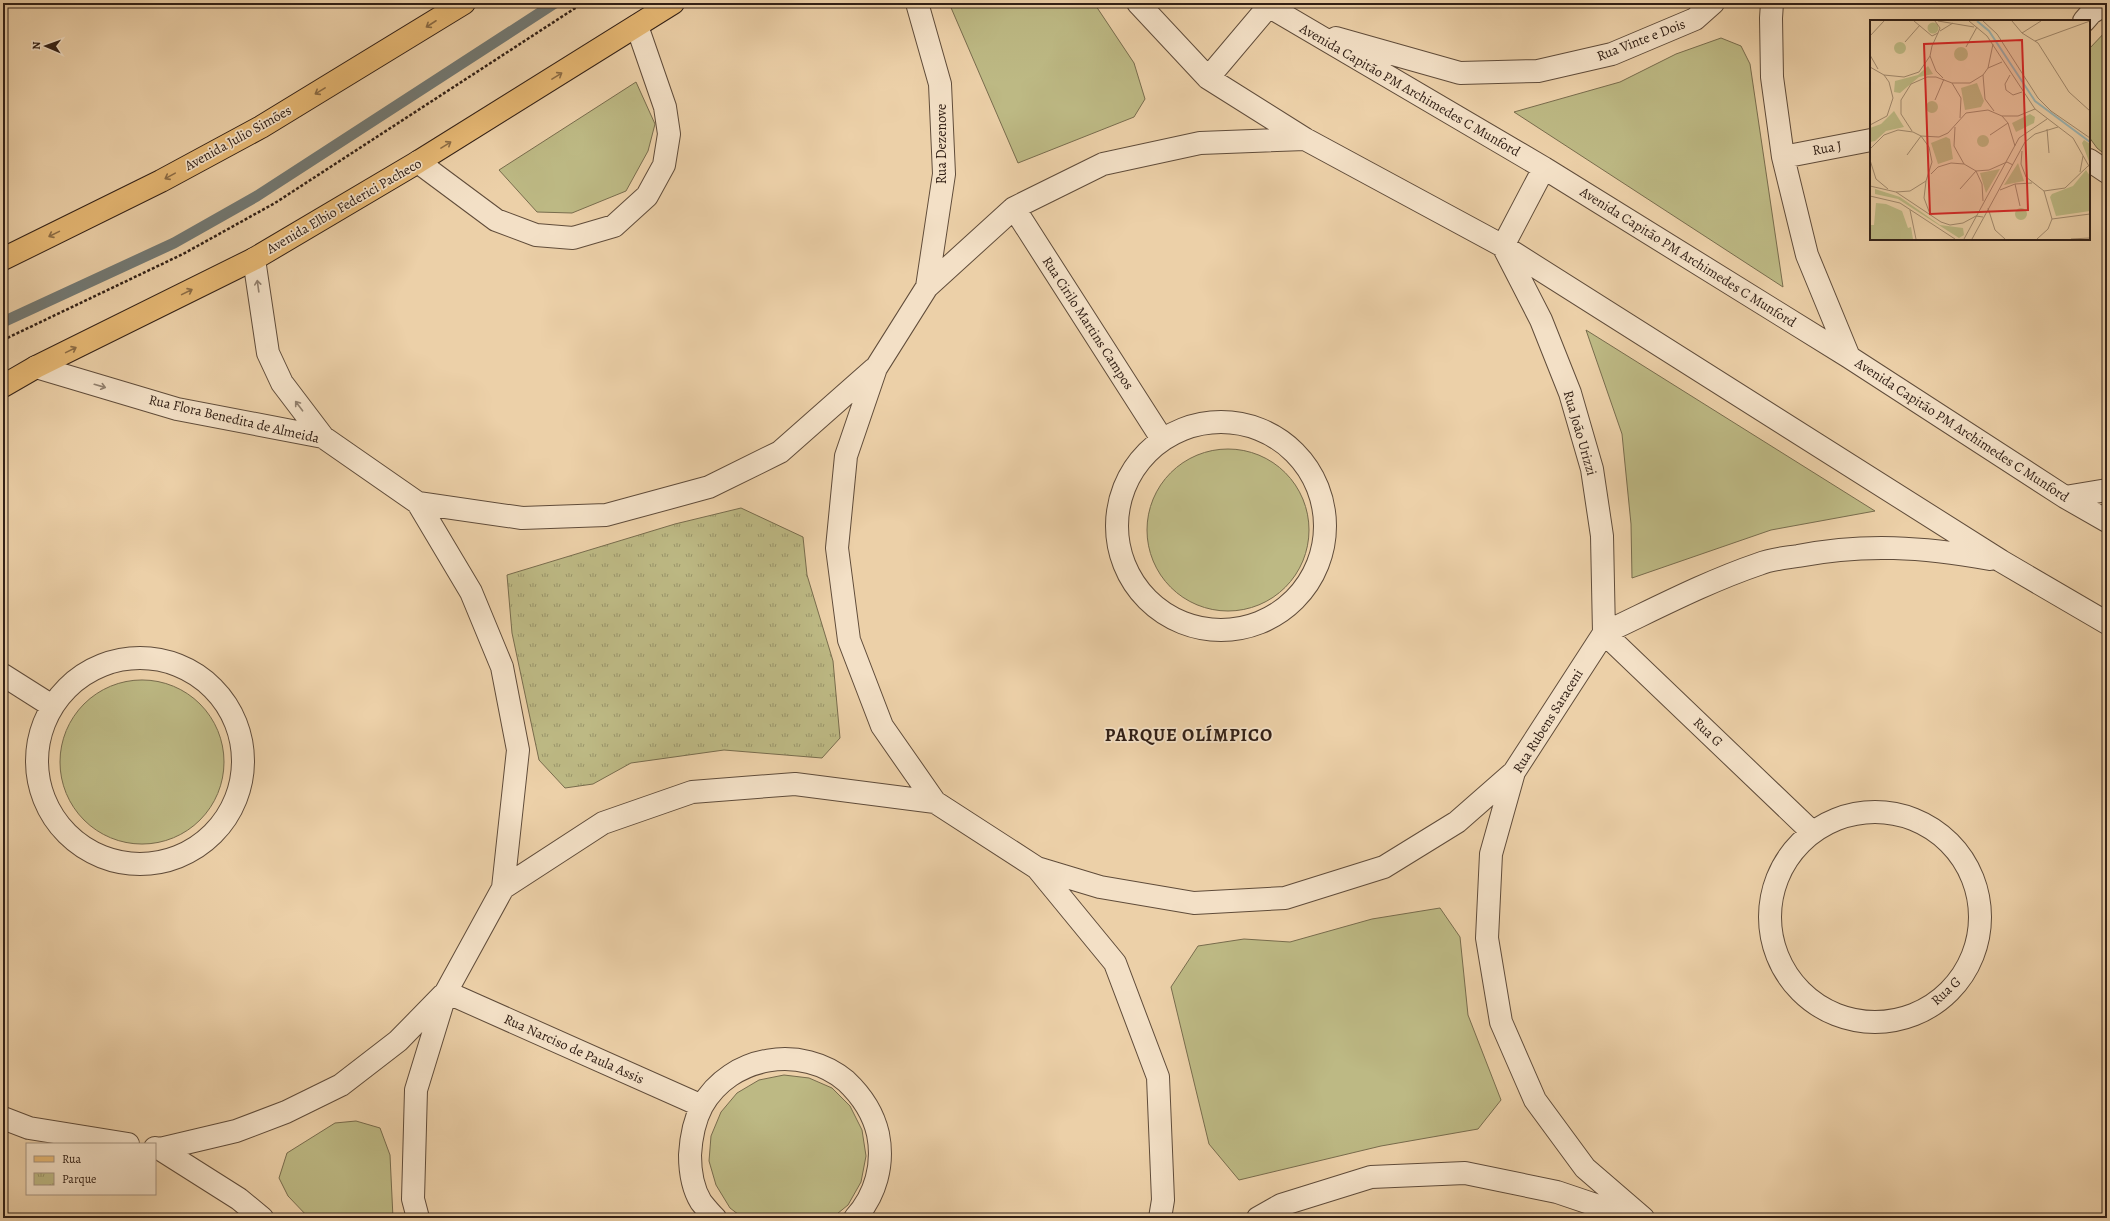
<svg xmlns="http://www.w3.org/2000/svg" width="2110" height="1221" viewBox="0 0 2110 1221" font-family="Alegreya,serif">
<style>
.grass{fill:#bdb984;stroke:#786c4d}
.park{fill:url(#park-tufts);stroke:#786c4d}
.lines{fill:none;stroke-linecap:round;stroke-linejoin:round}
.stream{stroke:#727974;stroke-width:11}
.street-casing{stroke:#604c3a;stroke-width:24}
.primary-casing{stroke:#322016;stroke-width:24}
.path{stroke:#322016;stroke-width:2.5;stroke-dasharray:3 2;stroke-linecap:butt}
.street{stroke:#f3e0c6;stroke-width:22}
.primary{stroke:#e6b874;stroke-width:22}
.oneway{stroke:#8c6c45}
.oneway2{stroke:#92806e}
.labels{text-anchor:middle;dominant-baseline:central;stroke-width:3.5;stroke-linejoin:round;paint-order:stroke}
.street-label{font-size:14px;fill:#322016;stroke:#f3e0c6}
.district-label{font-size:18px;font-weight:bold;letter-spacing:1px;fill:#322016;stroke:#f3e0c6}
.inset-river{fill:none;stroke:#9cb4b2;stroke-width:2}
.inset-road{fill:none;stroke:#a28a6e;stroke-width:1}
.view{fill:#d62828;fill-opacity:0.15;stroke:#d62828;stroke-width:2}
.inset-edge{fill:none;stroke:#322016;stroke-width:2}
</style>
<defs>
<pattern id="park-tufts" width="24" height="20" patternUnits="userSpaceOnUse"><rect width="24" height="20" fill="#bdb984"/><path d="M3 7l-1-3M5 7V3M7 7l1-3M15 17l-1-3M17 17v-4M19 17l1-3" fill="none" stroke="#9a966b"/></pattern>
</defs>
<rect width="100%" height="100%" fill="#ecd0a8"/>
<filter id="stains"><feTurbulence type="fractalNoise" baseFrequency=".005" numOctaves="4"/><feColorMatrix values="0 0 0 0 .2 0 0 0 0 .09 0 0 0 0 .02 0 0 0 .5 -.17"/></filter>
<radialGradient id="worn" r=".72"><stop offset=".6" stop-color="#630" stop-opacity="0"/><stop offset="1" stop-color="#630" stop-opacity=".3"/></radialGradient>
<path class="grass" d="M949,3H1094L1134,63L1145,99L1134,117L1018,163Z
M2107,30V156L2097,148L2089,137V49Z
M1721,38L1741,46L1750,64L1783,287L1514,112L1620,82L1676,54Z
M636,82L655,124L648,151L626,191L572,213L537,212L499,170Z
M1586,330L1875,511L1771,530L1632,578L1631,524L1622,434Z
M1147 530a81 81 0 1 1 162 0a81 81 0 1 1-162 0Z
M60 762a82 82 0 1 1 164 0a82 82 0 1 1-164 0Z
M1440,908L1460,937L1468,1015L1501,1100L1478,1129L1381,1146L1239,1180L1209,1144L1171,987L1198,946L1244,939L1290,942L1372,919Z
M784,1075L809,1078L832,1088L850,1106L862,1130L866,1156L861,1182L848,1205L832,1218H743L730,1208L716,1185L709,1161L711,1136L721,1112L737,1093L759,1080Z
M356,1121L380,1128L390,1155L393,1218H309L288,1196L279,1178L287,1153L335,1123Z"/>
<path class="park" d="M741,508L803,537L807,575L833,661L840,738L822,758L724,750L631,763L593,784L565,788L539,760L512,633L507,575L675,524Z"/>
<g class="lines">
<path class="stream" d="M3,322L174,243L257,196L555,3"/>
<defs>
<path id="street" d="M917,3L940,84L944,174L927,287
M1138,3L1208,78L1305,139L1503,246L2001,561L2107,623
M1263,3L1544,168L1849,357L2065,497L2107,521
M1772,3L1771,18L1772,77L1783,157L1807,255L1849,357
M2084,21L2091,13L2107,3
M1336,38L1460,73L1538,71L1612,54L1695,19L1713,3
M1208,78L1268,7
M1783,157L1871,140
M2089,160L2107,172
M418,162L496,220L536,235L573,238L614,226L647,196L664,165L669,134L665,107L637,26
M1544,168L1503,246L1541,320L1570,393L1592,469L1602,536L1604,633
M1014,208L1162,439
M254,259L268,353L282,383L323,437
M36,367L177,409L323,437L418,503L471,592L502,667L518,750L503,888
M1117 526a104 104 0 1 1 208 0a104 104 0 1 1-208 0Z
M2065,497L2107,490
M418,503L522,518L606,515L709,487L780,452L874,369
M1604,633L1514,772L1491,854L1487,938L1501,1022L1535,1100L1585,1168L1643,1218
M1604,633C1655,609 1706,582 1759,564C1771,559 1785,558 1798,556C1865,543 1923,547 1990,559
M1604,633L1812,832
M37 761a103 103 0 1 1 206 0a103 103 0 1 1-206 0Z
M3,675L52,706
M1770 917a105 105 0 1 1 210 0a105 105 0 1 1-210 0Z
M1037,868L1100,887L1194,903L1285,898L1384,867L1457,822L1514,772
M446,992L702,1106
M3,1118L29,1128L128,1144
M155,1148L160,1149L239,1199L262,1218
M160,1149L236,1131L286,1112L341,1085L398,1041L443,995
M418,1218L413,1199L416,1090L446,992L503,888L603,823L692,792L795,784L935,802
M715,1218C710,1213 705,1207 701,1202C693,1189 690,1170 690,1155C691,1138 694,1121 702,1106C731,1055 802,1044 846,1081C862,1096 873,1112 878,1134C884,1164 876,1195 855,1218
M1160,1218L1163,1200L1158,1077L1115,963L1037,868L935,802L882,726L849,640L837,548L846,456L876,368L927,287L1014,208L1103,164L1200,143L1305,139
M1258,1218L1281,1205L1371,1177L1465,1173L1557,1192L1634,1218"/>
<path id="primary" d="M3,259L161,181L261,127L464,3
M3,386L36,367L254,259L418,162L673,3"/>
</defs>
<use href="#street" class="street-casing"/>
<use href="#primary" class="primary-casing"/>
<path class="path" d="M3,340L183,254L275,203L583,3"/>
<use href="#street" class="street"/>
<use href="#primary" class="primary"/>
</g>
<defs><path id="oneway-shaft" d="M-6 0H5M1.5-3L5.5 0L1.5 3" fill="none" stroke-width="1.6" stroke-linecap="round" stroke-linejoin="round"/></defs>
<g class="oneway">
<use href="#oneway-shaft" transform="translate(431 24) rotate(147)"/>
<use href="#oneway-shaft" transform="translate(557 76) rotate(-32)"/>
<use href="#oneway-shaft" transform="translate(320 91) rotate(149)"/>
<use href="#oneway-shaft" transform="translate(446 145) rotate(-32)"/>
<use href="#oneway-shaft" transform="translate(170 176) rotate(151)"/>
<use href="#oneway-shaft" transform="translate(54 234) rotate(154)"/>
<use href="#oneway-shaft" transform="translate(187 292) rotate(-26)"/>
<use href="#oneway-shaft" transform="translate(71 350) rotate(-26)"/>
</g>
<g class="oneway2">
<use href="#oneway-shaft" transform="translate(258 286) rotate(-98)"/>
<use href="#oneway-shaft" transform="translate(100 386) rotate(16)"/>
<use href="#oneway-shaft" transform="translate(299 406) rotate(-127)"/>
</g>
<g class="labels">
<g class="street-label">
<text transform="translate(1641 40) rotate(-21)">Rua Vinte e Dois</text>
<text transform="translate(1410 90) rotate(30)">Avenida Capitão PM Archimedes C Munford</text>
<text transform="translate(238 138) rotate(-29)">Avenida Julio Simões</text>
<text transform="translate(941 144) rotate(-90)">Rua Dezenove</text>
<text transform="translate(1827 148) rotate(-10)">Rua J</text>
<text transform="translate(344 206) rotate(-30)">Avenida Elbio Federici Pacheco</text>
<text transform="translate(1688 257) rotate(32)">Avenida Capitão PM Archimedes C Munford</text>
<text transform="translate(1088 323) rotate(57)">Rua Cirilo Martins Campos</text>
<text transform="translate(234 419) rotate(13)">Rua Flora Benedita de Almeida</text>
<text transform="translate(1962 430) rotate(33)">Avenida Capitão PM Archimedes C Munford</text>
<text transform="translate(1580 433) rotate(74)">Rua João Urizzi</text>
<text transform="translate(1548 721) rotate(-58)">Rua Rubens Saraceni</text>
<text transform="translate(1708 732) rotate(44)">Rua G</text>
<text transform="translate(1946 991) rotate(-43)">Rua G</text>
<text transform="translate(574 1049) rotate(24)">Rua Narciso de Paula Assis</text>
</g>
<g class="district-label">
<text x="1189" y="735">PARQUE OLÍMPICO</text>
</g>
</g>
<g transform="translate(1870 20)">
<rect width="220" height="220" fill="#ecd0a8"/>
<path d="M57.5 8a5.5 5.5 0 1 1 11 0a5.5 5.5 0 1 1-11 0ZM24 28a6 6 0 1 1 12 0a6 6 0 1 1-12 0ZM84 34a7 7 0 1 1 14 0a7 7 0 1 1-14 0ZM58,46L63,54L49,57L30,73L24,72L25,61L48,55ZM56 87a6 6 0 1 1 12 0a6 6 0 1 1-12 0ZM160,94L165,97L164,103L146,112L142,103ZM107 121a6 6 0 1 1 12 0a6 6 0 1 1-12 0ZM76,117L80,119L83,139L68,144L61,123ZM214,120L220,124V144L212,123ZM148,143L154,161L134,165ZM130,149L116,173L110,153ZM216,150L220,156V191L186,196L180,177L182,174L203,166ZM5,169L30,177L70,205L93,208L94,215L89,218L28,179L5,174ZM145 194a6 6 0 1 1 12 0a6 6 0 1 1-12 0Z" fill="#bdb984"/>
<path d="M6,183L16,184L32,191L38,208L41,207L43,219H0V205H4Z" fill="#bdb984"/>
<path d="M107,63L114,81L111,87L95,90L91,68ZM24,91L34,107L16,111L5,121L0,122V108L11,104Z" fill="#bdb984"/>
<path class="inset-river" d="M107,1L119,11L165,81L220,122"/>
<path class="inset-road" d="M44,1L62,16L68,13L70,8L65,1M68,1L104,7M99,1L117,16L165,89L203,118L220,148M113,1L127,14L168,78L181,91L220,118M142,1L152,13L168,23L199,72L220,91M70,11L83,3M152,13L171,1M0,16L14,1M165,21L220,1M35,22L50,5M96,27L107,7M0,35L8,49M60,36L66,51L73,58M0,47L14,55L19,62L23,78L17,96L0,105M118,48L132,42M14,55L34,57L49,52L60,36L62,26L68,13M113,55L115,79L124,91M140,55L135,64L136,70L143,75L152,72M82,63H100L113,55L118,48L123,24M65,80L74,59M132,96H148L165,89M85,107L84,126L94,144M177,109L179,133M42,111L31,94V80L41,64L57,57H66L82,63L91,78L90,98M120,115L138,103M51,116L69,117L78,113L96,93L118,90L132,96L138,103L145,126M0,126V140M1,128L14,115L28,110L43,112L51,116L59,127L62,142L56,161L40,171L26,172M152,131L151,144L156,157L174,171L195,168L218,146M37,135L51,116M0,140L6,159L18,169M106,151L119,150L137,142L143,145M106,151L112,164L113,181M210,152L213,136M61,154L68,147L81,143L94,144L106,151M56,161L54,178L60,194M145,164L150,186M0,166L26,172L71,202L80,205L93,203L106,196L113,197M90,169L106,151M130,170L145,164L162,163M0,176L30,183L85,219M118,188L125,210L135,219M40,190L46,219M182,199L220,194M94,219L149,118L177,99M102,219L155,122L165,114L188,107M167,219L178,209L182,199L174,171M201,219L220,218"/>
<path class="view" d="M152,20L158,190L60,194L54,24Z"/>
<rect width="220" height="220" class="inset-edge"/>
</g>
<rect width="2110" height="1221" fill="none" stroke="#ecd0a8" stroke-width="16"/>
<rect x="4" y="4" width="2102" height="1213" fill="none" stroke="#322016" stroke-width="2"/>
<rect x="8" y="8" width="2094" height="1205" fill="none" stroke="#322016"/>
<rect x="26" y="1143" width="130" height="52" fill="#f3e0c6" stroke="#a69380"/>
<rect x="34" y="1156" width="20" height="6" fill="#e6b874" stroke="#a69380"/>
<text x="62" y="1163" font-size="12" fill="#322016">Rua</text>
<rect x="34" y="1173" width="20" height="12" fill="url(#park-tufts)" stroke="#a69380"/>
<text x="62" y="1183" font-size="12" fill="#322016">Parque</text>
<g transform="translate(46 46) rotate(272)" stroke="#f3e0c6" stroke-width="3" paint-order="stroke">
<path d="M0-3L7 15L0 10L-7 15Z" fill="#322016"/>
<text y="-6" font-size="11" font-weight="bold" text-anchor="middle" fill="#322016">N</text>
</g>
<rect width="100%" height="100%" filter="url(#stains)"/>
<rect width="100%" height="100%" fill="url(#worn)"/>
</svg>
